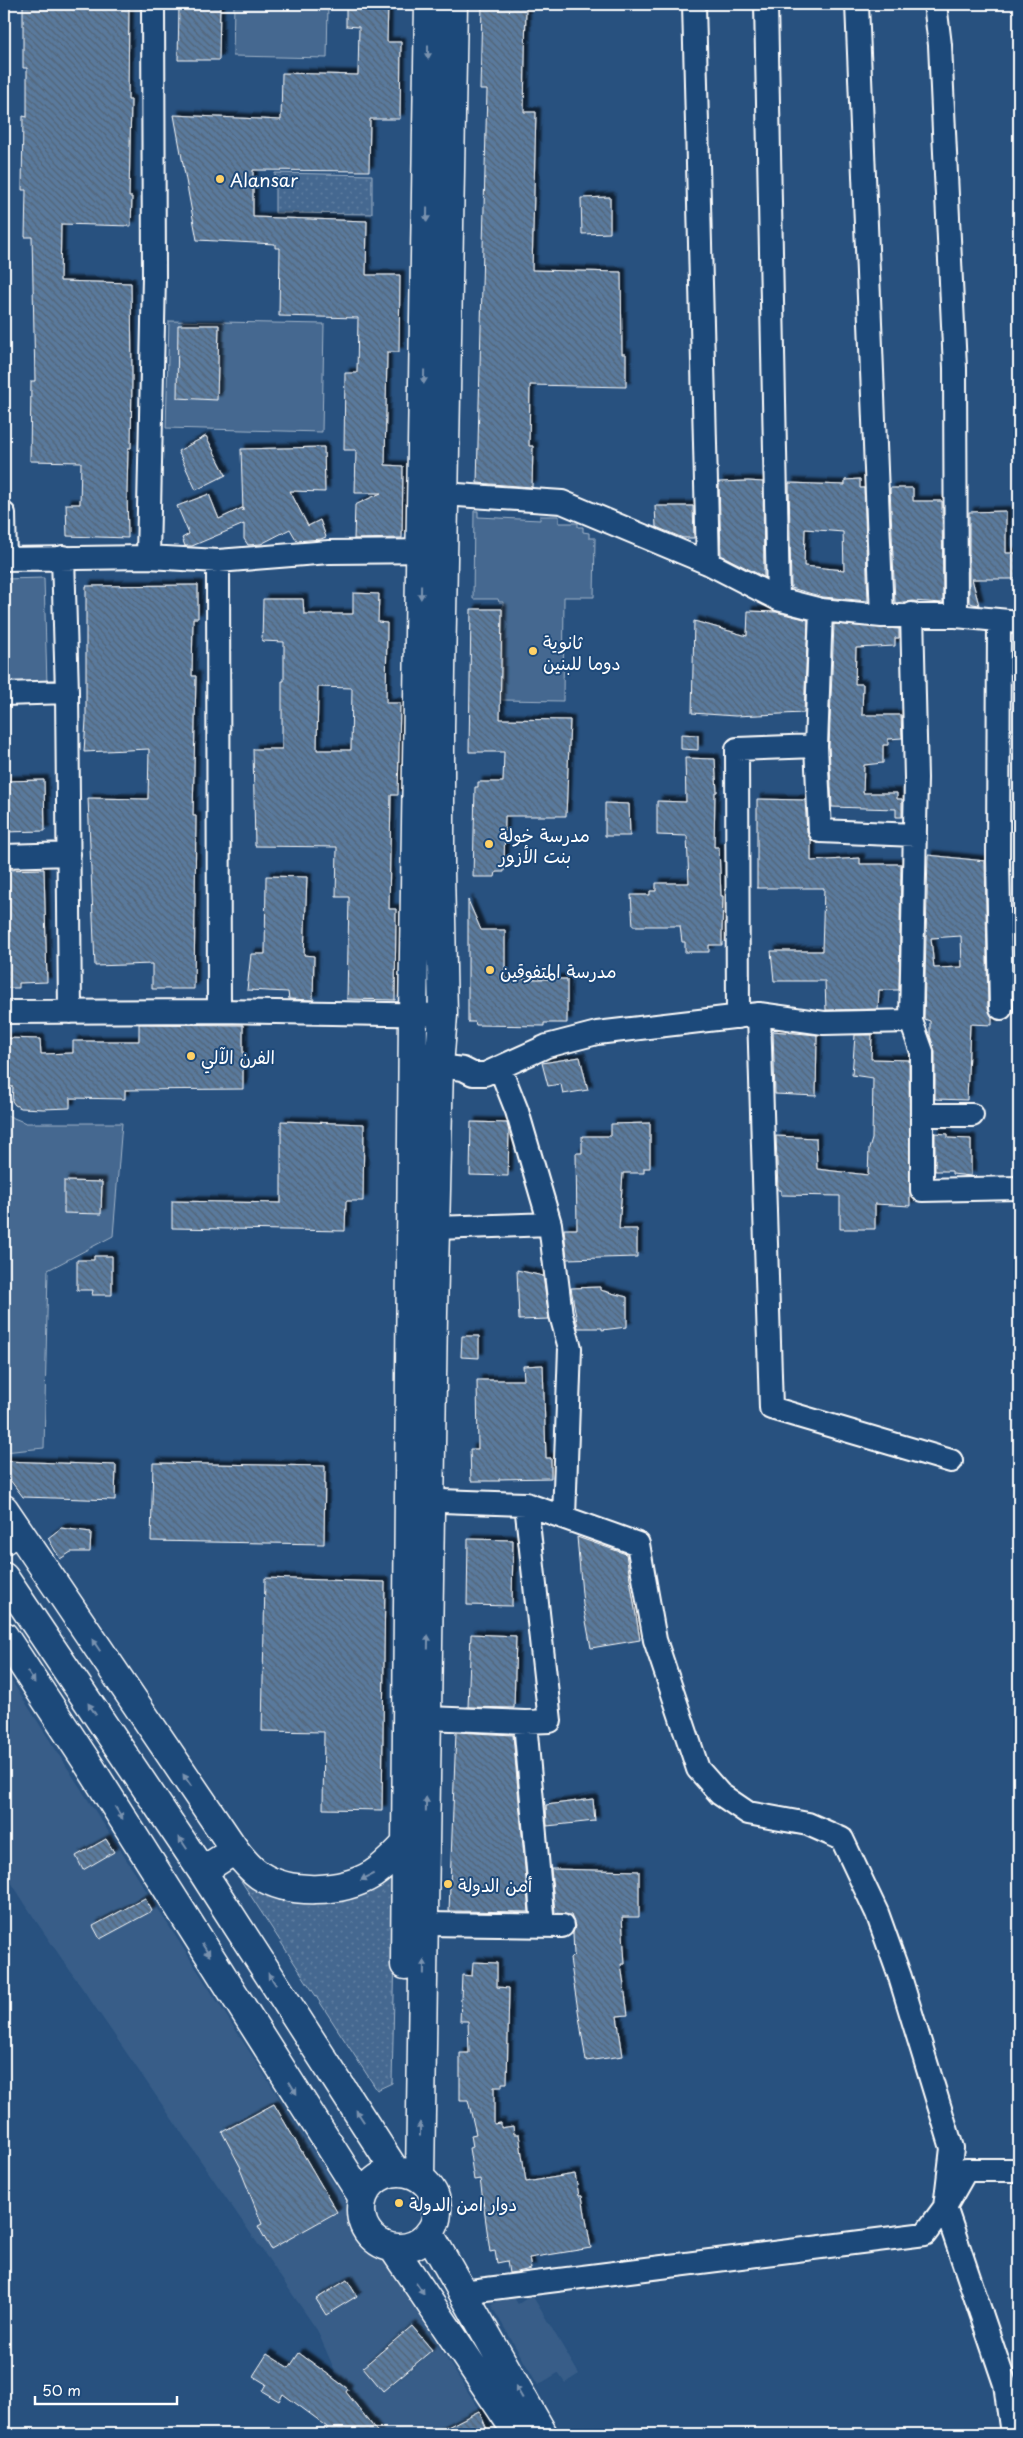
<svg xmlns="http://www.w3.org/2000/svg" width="1023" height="2438" viewBox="0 0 1023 2438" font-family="'Playpen Sans','Playpen Sans Arabic',sans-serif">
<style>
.built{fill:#375d88}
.green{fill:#446890;stroke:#a2b4c8}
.garden{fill:url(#garden-dots);stroke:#a2b4c8}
.building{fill:url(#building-back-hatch);stroke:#fff;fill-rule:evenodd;filter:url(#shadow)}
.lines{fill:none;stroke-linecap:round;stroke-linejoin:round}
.minor-casing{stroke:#fff;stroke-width:26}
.secondary-casing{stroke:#fff;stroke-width:31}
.primary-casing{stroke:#fff;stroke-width:31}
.minor{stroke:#1f4a7a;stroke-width:22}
.secondary{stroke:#1f4a7a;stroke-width:28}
.primary{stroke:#1f4a7a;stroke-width:28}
.oneway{fill:#7992af}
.poi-dot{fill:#ffd166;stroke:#1f4a7a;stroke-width:2}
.labels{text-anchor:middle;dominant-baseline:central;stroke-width:4;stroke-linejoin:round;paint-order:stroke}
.poi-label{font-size:18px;fill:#fff;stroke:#1f4a7a;text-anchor:start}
</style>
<defs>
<pattern id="garden-dots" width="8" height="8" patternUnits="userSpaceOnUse" patternTransform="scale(1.25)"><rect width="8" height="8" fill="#446890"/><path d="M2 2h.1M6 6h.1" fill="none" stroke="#607fa1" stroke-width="1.8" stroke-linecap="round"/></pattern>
<pattern id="building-back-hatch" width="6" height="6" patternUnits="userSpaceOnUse" patternTransform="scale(1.25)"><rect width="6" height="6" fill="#5a7a9d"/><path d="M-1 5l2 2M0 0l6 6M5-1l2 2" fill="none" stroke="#536374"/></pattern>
<filter id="shadow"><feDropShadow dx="4.5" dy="-4.5" stdDeviation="1" flood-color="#0009"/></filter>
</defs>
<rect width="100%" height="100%" fill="#28517f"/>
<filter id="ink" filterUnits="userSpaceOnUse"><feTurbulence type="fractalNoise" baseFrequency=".02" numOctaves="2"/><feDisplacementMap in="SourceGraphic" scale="10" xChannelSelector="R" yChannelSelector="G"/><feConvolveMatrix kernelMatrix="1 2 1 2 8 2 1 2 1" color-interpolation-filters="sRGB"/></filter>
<g filter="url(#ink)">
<path class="built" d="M4,1669L495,2434H375L346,2396L317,2330L38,1924L4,1871Z
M511,2293L518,2304L532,2295L579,2374L565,2383L558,2373L538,2385L491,2305Z"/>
<path class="green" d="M234,4H328L327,58L233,56Z
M169,321L324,324L322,432L166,428Z
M474,511H478V517L540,520V516H559V523H578V527H583V532L589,533V538H595L594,597H564L563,701L502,700L503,602H499L498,599H473Z
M44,578L47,685L4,687V579Z
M4,1114L26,1123H122L113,1236L48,1270L44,1448L4,1452Z"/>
<path class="garden" d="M275,173L372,175V214L275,213Z
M397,1863L392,2083L377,2090L232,1867L294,1898Z"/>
<path class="building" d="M23,4H129L128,100H131L129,197H132L131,226L61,224L60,281L131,283L132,376L131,448H128L127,492L128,538L67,536L66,504H80L81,462L30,461L31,381H35L32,237H25L26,190H22L23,116L27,117V68H23Z
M179,4H220L219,60H178Z
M346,4H388L387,42H401L400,119H370L369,171L253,170V217L367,221L366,275H400L399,352H387L385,465L403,466L402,538L354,539L355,505L381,493H355L356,450H344L345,373H357L358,318L279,316L280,248H275V244L197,240L174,115L281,120L282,73L358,75L359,27L346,26Z
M482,4H526L524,112H536L532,270L621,272L622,354H626V387L530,385L529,446H533L532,487L477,483L487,90H480Z
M610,197V233L582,234L581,198Z
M178,325H219L217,400L177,398Z
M206,436L226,475L196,490L178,451Z
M324,447L325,492L290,491L308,526L320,520L326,537L321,539L297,541L290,529L261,544L248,545L244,539V524L192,546H185L182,538L189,534L177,506L209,494L219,519L242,508L243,511L241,449Z
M860,479V488H864L868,601L823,597L791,588L789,483L845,485V480ZM805,529L843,532L844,570L804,566Z
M748,481L763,482L764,577L721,555L719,482Z
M890,488H913V501H942L943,603L912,601L895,603Z
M655,506H693L694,538H683L656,527Z
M1006,511V553H1019V579H972L979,605L973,604L969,602V512Z
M198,585V618H193L192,676H196L193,816H196L194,989H152V964L95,966L88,798L148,799L149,749L84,752L86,720V586Z
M353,593L379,594L378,622L387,623L386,703H400L398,795H391L389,909H396L395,1000L347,999L349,897H336L337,847L255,846L253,749H282V681H284V642L262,641L263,599H303L304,614H353ZM318,687L352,688L351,750H317Z
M471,609H502L500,719L570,720L566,816H505L504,872H496L495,877H473L475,787H478V782H503L504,752H469Z
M748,611L776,612L808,620L804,713L735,716L692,713L694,621L747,636Z
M834,624L899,629V638H895V646L856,648L855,684H863L862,715H901L902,738L888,739V745H883V763L864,765L863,793H897V799H902V817H896V809L832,807L829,746Z
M681,734L698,735V750L681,749Z
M685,758L715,759L717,792H715L714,847H719L721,896H723L722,931V945H709V952H685V942H682L680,926H633L631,895H650V891H656V883H689L687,836L657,835V801L686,802Z
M44,780L45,831L4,832V781Z
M757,799L805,800L807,832L811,840V861L860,858V864H901L899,990H879L878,1009L826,1010L825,981H774L771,951H822L824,888H757Z
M605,803L629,804L630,836H605Z
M928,855L985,861L988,1008L992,1017V1025L970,1024L967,1100L935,1099V1052L930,1035V1021L924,1019ZM961,936L962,967L934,968L931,938Z
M44,869L47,982L19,983V988H4V870Z
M266,876L307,877L304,955L314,956L313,1000L289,999L288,992L247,990L251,954H265Z
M468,900L481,930H505V979H567V1023H544V1026L476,1025L475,1022H468Z
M139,1024L243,1025V1089L125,1090V1099L70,1098V1108L43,1109L21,1108L15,1105L12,1101L13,1087L4,1086V1038L40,1039L41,1054L73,1053V1041H139Z
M773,1031L817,1035L816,1096L775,1094Z
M855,1035H872L871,1059L909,1060L910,1206L875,1204V1229H840V1196L781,1195V1190H778L776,1136L816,1138L817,1169L868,1175L869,1149L872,1139L873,1078L852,1075Z
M580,1057L588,1090L563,1094L561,1084L548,1086L542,1063Z
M281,1121L364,1124L363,1201H346L345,1231L172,1228V1201L281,1203Z
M471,1122L507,1123L509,1132L508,1176L470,1175Z
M650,1123V1168H644V1173H623L619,1229H637V1257L567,1259L564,1229H577L576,1153H582V1136H611V1124Z
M935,1133L948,1134V1138L971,1139V1176L952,1174V1171H935Z
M64,1181L102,1182L101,1214L64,1213Z
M94,1256H112V1295H92L93,1290H77V1260H94Z
M517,1270L543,1276L549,1319L519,1320Z
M600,1287V1290L627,1297V1327L602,1330V1328H578L571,1288Z
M462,1336H479V1358L461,1357Z
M543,1365L546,1458H551V1478L499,1479V1481H471L470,1449H478L477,1380H524L523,1366Z
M4,1461L116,1465L115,1500L23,1497L4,1472Z
M153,1463L325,1466L324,1544L151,1541Z
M61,1528L91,1532L90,1552H71L60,1559L48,1538Z
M577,1537L626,1554L640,1640L591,1648L583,1605Z
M468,1539L513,1540L512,1606L467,1605Z
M265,1578L385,1582L382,1810L323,1809L324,1732L262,1731Z
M471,1634L516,1636L514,1708L468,1707Z
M456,1732L513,1735L529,1912L449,1911Z
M593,1799L595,1821L547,1826L546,1805Z
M106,1839L114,1852L83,1870L76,1856Z
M551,1869L639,1871V1917H622L625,1964H621L628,2015L617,2016L623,2056L586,2061L570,1959L574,1955L573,1933L575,1926L571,1915L555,1913Z
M145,1898L152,1911L100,1939L93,1926Z
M473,1962L497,1963V1987L509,1988L507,2083H502V2087H494V2124L501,2123V2128L513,2126L514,2134H519L526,2182L575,2174L579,2196H582L591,2248L529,2258L531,2269L517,2272L509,2273L507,2261L497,2263L495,2251L490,2252L480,2179L474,2180L469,2148L473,2147L471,2135L476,2134L468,2100H460V2053H469L468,2021H460L462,1975L472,1976Z
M274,2104L337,2212L271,2249L258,2226L262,2224L240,2169L241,2168L222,2132Z
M347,2280L357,2296L326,2315L316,2299Z
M412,2326L432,2350L383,2391L363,2367Z
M299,2353L348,2389L346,2392L379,2434H323L328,2427L283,2394L279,2401L262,2391L266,2384L253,2376L267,2354L289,2368Z
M479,2411L489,2434H434Z"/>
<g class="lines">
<defs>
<path id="minor" d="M694,4L708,563
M766,4L778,599
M857,4L882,616
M935,4L940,45L955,368L956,616
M443,494L562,502L708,563L778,599L821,610L882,616H956L1019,622
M4,514L5,559
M63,557L67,692L70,1012
M148,557L154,276L153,4
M4,559L148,557L218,561L329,552L438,551
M218,561L219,1011
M912,614L916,778L911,1021L922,1052V1190L1019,1188
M999,620L998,860L1001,1008
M4,694L67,692
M816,746L820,831L915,835
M4,856L69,854
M4,1012L219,1011L443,1015
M759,1014L824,1023L911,1021
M738,1017L737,749L816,746L821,610
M439,1066L463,1069L473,1074H485L547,1046L597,1033L759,1014L771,1408L951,1461
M500,1068L517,1111L550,1224L561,1315L570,1348L564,1517
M923,1115H972
M435,1228L550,1224
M414,1500L526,1504L638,1544L655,1640L698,1769L720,1794L748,1813L808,1824L842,1839L877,1913L900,1977L952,2148L945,2207L1005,2384L1012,2434
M427,1718L525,1722L543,1925
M525,1722L550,1721L526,1504
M425,1924L562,1926
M462,2292L925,2234L945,2207L966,2170H1019"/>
<path id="secondary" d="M4,1509L235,1850C242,1859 249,1868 259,1875C289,1895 342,1893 373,1874C385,1866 394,1856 404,1846
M405,1965L413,1015L429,4
M420,2178L433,1313L439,1066L443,1015L440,871V727L453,4"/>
<path id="primary" d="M4,1540L17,1529
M4,1577L202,1871L396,2172
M4,1636L87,1762L363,2198
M202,1871L235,1850
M361 2210a38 38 0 1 1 76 0a38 38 0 1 1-76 0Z
M429,2233L543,2434
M393,2248L518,2434"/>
</defs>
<use href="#minor" class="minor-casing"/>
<use href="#secondary" class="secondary-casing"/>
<use href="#primary" class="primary-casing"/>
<use href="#minor" class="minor"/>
<use href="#secondary" class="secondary"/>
<use href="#primary" class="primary"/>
</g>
<defs><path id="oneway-solid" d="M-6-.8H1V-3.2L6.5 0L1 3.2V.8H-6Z" transform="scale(1.25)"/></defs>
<g class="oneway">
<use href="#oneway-solid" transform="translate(428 52) rotate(90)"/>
<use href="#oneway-solid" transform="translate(427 215) rotate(91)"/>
<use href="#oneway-solid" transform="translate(424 377) rotate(91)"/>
<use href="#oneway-solid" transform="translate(421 592) rotate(91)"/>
<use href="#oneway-solid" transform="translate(428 1642) rotate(-89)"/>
<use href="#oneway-solid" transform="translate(96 1645) rotate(-124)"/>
<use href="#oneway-solid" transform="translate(31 1677) rotate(57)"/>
<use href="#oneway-solid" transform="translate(92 1709) rotate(-124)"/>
<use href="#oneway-solid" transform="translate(187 1780) rotate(-124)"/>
<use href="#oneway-solid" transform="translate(426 1804) rotate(-89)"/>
<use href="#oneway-solid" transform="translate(119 1813) rotate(58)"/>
<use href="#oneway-solid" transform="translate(183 1843) rotate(-124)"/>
<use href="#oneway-solid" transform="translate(367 1877) rotate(153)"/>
<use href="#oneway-solid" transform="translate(206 1950) rotate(58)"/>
<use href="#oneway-solid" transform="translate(424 1967) rotate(-89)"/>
<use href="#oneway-solid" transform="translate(272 1979) rotate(-123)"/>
<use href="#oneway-solid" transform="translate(293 2088) rotate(58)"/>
<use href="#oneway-solid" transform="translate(360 2116) rotate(-123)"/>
<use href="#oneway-solid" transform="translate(420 2129) rotate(-90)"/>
<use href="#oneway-solid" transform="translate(420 2288) rotate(56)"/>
<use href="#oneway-solid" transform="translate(519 2392) rotate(-120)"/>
</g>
</g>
<g class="poi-dot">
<circle cx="220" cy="179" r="5"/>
<circle cx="533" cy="651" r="5"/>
<circle cx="489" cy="844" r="5"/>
<circle cx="490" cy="970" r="5"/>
<circle cx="191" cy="1056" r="5"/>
<circle cx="448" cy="1884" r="5"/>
<circle cx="399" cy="2203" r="5"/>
</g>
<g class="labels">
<g class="poi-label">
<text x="230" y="179">Alansar</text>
<text x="543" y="641">ثانوية<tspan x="543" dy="21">دوما للبنين</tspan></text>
<text x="499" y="834">مدرسة خولة<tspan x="499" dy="21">بنت الأزور</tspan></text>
<text x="500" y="970">مدرسة المتفوقين</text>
<text x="201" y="1056">الفرن الآلي</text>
<text x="458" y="1884">أمن الدولة</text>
<text x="409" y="2203">دوار امن الدولة</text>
</g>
</g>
<rect width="1023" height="2438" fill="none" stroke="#1f4a7a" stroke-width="20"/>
<rect x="10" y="10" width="1003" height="2418" fill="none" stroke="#fff" stroke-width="2" filter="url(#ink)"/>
<path d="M35 2396v8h142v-8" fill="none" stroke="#ffffff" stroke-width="2.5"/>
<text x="42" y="2396" font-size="15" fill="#ffffff" stroke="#1f4a7a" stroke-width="4" paint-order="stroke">50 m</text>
</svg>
